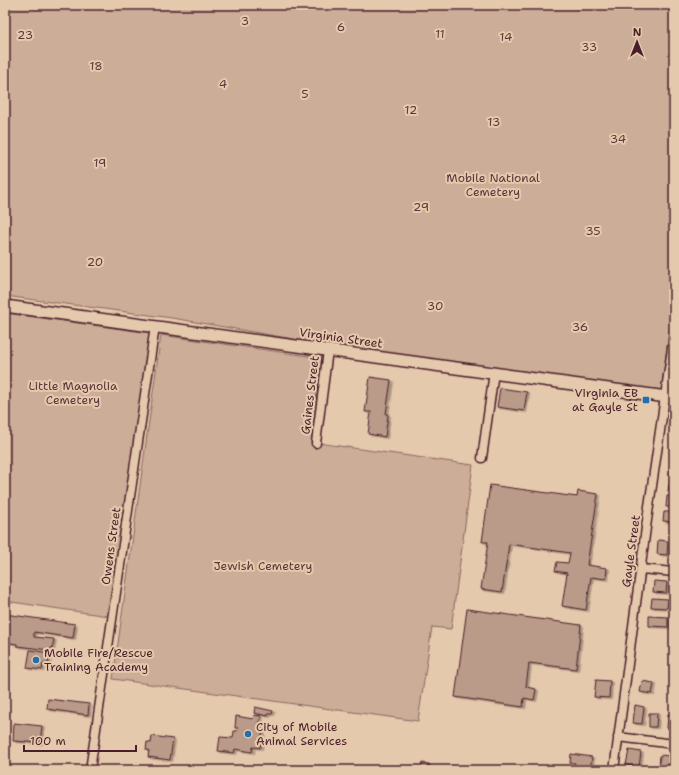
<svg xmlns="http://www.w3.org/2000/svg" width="679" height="775" viewBox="0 0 679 775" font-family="'Shantell Sans',sans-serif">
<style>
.green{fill:#ccad97;stroke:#8b6661}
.building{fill:#ba9a88;stroke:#4a1f2b;filter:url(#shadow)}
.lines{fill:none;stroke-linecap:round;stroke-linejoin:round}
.street-casing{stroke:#4a1f2b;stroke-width:11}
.secondary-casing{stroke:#4a1f2b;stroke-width:14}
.street{stroke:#e5c9ac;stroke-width:8}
.secondary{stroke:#e5c9ac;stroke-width:11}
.poi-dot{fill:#1f6fb2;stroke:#e5c9ac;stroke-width:1.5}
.labels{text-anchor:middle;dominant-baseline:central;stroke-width:4;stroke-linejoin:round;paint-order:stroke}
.park-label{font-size:12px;fill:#5e343b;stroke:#e5c9ac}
.street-label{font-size:12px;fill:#4a1f2b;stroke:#e5c9ac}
.poi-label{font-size:12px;fill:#4a1f2b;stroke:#e5c9ac;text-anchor:start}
</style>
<defs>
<filter id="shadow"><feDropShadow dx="2.5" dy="1.5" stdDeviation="0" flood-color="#0004"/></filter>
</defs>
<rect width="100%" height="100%" fill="#e5c9ac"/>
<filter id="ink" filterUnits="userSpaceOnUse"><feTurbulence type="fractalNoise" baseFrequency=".025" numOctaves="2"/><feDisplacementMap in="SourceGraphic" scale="8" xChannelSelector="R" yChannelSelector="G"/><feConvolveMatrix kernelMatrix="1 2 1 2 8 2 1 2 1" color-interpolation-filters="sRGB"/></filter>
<g filter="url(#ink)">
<path class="green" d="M5,5H674V295L661,391L322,344L172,318L5,296Z
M5,313L150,333L108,616L5,601Z
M161,335L322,358L311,442L473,465L451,629L432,627L418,721L113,679Z"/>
<path class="building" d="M370,377L391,380L386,414L388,415L385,437L368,434L371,412H365Z
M500,388L527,392L524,411L497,407Z
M671,463H674V475H670Z
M670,480L674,481V492L668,491Z
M490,485L577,497L578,491L598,494L587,565L607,568L606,579L591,577L586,610L562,606L567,573L555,571L557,562L568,563L570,553L509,544L502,592L481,589L488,542H482Z
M667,496L674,497V507H666Z
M664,512H674V522L663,521Z
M658,540L668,541L667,555L657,554Z
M654,581L667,582L666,593L653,592Z
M652,598L668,599L667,608L651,607Z
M467,609L581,625L576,669L529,663L526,687L536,689L534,700L524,698L523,707L455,697Z
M5,614L75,624L73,638L34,632V637L54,639L52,649H49V650L17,646V644L5,642Z
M649,616L668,617V627L649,626Z
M30,650L50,653L48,664L43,663L42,670L27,668Z
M596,680L610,681L609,698L594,697Z
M642,681L654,683L652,694L640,692Z
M48,699L89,704L88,715L47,709Z
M635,705L644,707L642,724L633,723Z
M255,707L273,711L272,714H268V716L254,713Z
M649,713H657L656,727H649Z
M668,714H674V729L667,728Z
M254,715L261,716L258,728L263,729L260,748L253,747L252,752L235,749L234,753L218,751L220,737L233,738L234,731H237L238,728H235L236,716L253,719Z
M14,723L42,726L40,743L13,741Z
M152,736L173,739L170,760L148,757L149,750H146L147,742L151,743Z
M629,750L641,752L639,767L626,765Z
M571,754L592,757L590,770H574L575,763H570Z
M660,755L670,756L669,770H662V768H659Z
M422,763L429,764V770H421Z"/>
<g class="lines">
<defs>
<path id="street" d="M316,443L328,350
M482,458L494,372
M641,569L674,572
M618,737L674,744
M90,770L155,326
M614,770L647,520L674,335"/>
<path id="secondary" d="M5,306L674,398"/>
</defs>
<use href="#street" class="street-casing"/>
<use href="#secondary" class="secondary-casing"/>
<use href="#street" class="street"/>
<use href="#secondary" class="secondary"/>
</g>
</g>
<g class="poi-dot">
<rect x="642" y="396" width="8" height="8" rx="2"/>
<circle cx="36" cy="660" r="4"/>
<circle cx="248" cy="734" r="4"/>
</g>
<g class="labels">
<g class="park-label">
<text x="245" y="21">3</text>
<text x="341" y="27">6</text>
<text x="440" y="34">11</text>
<text x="25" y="35">23</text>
<text x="506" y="37">14</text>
<text x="589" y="47">33</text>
<text x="96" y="66">18</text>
<text x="223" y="84">4</text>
<text x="305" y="94">5</text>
<text x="411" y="110">12</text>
<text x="494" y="122">13</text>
<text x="618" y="139">34</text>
<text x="100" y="163">19</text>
<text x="493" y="178">Mobile National<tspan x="493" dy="14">Cemetery</tspan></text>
<text x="421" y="207">29</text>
<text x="593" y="231">35</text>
<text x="95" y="262">20</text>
<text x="435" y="306">30</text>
<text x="580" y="327">36</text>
<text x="73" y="386">Little Magnolia<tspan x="73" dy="14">Cemetery</tspan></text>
<text x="263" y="566">Jewish Cemetery</text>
</g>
<g class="street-label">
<text transform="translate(341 338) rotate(8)">Virginia Street</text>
<text transform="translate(310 395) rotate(-83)">Gaines Street</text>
<text transform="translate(111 546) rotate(-82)">Owens Street</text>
<text transform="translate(631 551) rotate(-82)">Gayle Street</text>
</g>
<g class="poi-label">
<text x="638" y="393" text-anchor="end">Virginia EB<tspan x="638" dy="14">at Gayle St</tspan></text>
<text x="44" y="653">Mobile Fire/Rescue<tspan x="44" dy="14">Training Academy</tspan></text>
<text x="256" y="727">City of Mobile<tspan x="256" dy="14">Animal Services</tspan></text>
</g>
</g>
<rect width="679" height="775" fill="none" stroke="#e5c9ac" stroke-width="20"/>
<rect x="10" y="10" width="659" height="755" fill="none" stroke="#4a1f2b" stroke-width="1.5" filter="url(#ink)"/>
<g transform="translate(637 42)" stroke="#e5c9ac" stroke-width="3" paint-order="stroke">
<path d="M0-3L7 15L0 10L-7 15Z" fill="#4a1f2b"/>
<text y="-6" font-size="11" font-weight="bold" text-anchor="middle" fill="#4a1f2b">N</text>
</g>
<path d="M24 745v6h112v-6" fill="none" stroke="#4a1f2b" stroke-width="2"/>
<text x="30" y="745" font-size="12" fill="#4a1f2b" stroke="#e5c9ac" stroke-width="3" paint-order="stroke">100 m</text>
</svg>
